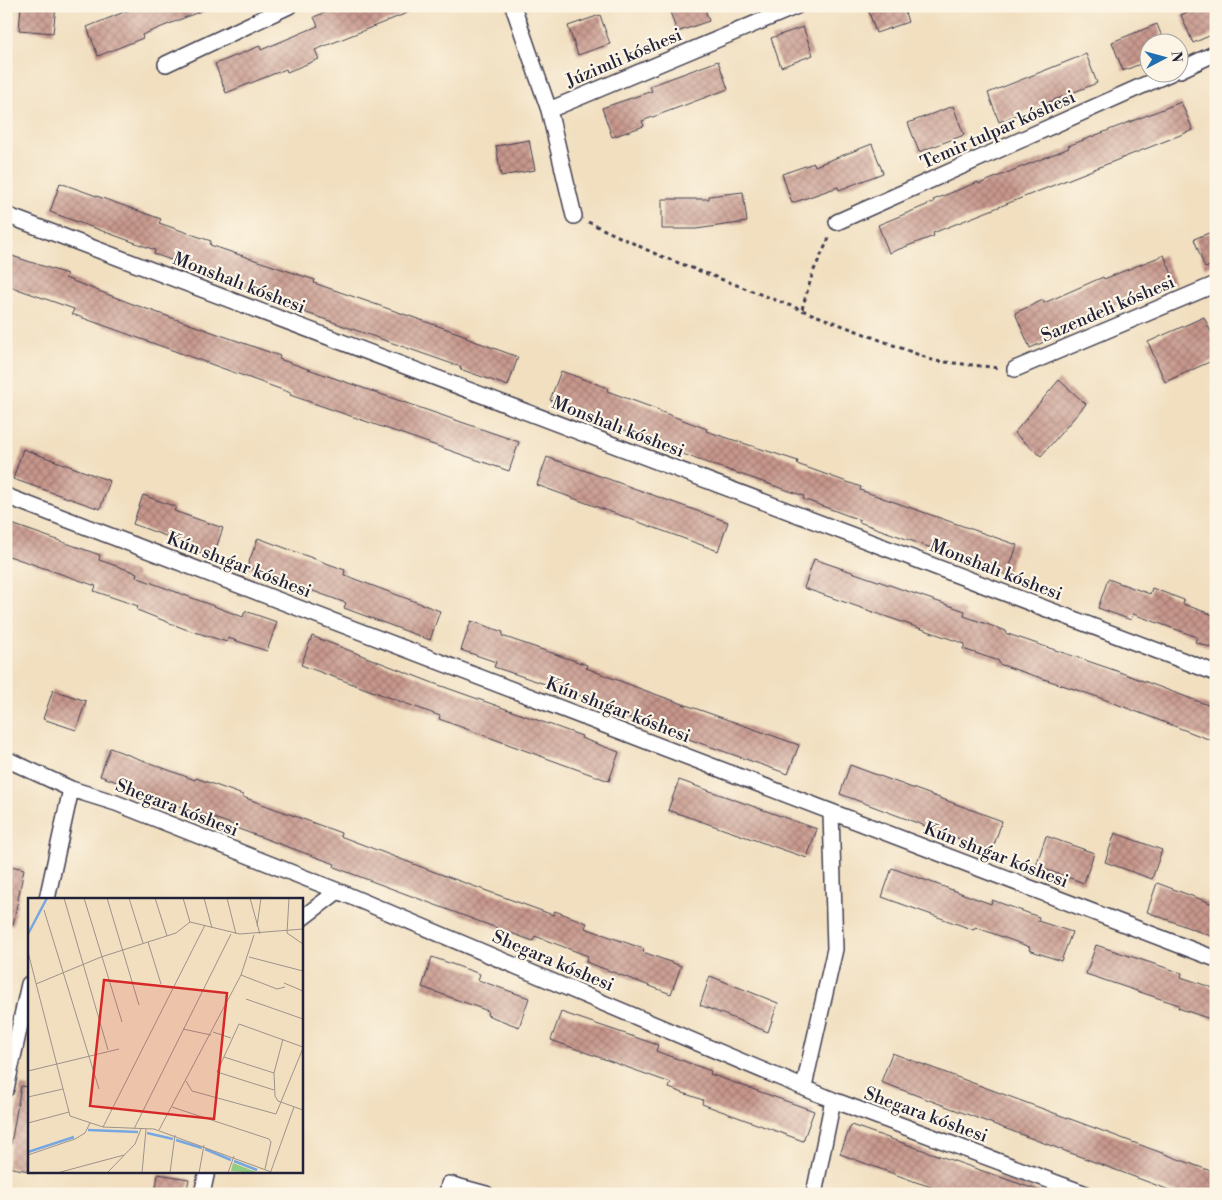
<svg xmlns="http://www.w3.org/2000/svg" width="1222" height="1200" viewBox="0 0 1222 1200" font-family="'Libre Bodoni',serif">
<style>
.building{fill:url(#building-cross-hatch)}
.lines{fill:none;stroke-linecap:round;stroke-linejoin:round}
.minor-casing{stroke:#413e4f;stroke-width:18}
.path{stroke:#413e4f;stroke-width:3;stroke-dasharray:4 4;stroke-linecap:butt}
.minor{stroke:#fff;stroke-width:15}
.labels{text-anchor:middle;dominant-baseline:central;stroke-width:4.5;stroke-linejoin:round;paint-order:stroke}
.street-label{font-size:18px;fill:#22223b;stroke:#fcf5e5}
.inset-river{fill:none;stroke:#76a7e1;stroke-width:2.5}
.inset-road{fill:none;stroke:#9e938b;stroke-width:1}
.view{fill:#d62828;fill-opacity:0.15;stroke:#d62828;stroke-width:2.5}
.inset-edge{fill:none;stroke:#22223b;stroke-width:2.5}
</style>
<defs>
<pattern id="building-cross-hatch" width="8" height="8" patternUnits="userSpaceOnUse" patternTransform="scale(1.25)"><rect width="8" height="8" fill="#c8978c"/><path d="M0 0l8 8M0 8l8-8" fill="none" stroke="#a27b74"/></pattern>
</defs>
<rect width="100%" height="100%" fill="#fcf5e5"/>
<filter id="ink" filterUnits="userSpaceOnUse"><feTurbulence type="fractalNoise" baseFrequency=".02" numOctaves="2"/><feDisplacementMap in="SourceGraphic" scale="10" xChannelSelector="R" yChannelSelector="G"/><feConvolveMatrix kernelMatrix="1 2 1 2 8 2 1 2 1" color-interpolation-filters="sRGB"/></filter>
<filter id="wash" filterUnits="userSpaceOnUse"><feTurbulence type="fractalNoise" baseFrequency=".0096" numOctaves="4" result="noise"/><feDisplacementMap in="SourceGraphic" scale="20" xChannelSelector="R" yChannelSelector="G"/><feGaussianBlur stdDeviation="1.12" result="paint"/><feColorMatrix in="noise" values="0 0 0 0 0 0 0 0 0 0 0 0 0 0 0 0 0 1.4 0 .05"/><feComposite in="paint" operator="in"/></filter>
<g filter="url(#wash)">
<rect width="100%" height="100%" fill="#f1dfc0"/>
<g id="blocks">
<path class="building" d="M21,6H56L53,33L19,30Z
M139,6H211V7L142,35L143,38L98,56L87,27Z
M340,6L422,7L315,50L319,59L287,72L286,69L226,93L215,64L260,46L261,50L318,26L314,17Z
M668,6H704L709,21L677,32Z
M867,6H903L908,22L876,33Z
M1201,6H1216V33L1193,43L1181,15Z
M600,15L610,44L578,55L568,26Z
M1157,24L1164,42H1150V60L1123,71L1112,42Z
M803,27L813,55L781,67L771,38Z
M1086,54L1097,83L999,122L988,93Z
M718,61L728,89L642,121L644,126L612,137L602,108L652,91L650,86Z
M1181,102L1193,130L933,233L934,236L889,253L878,225L934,202L933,200L978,182L979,184L1069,148L1068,146Z
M953,106L964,135L919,152L908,123Z
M529,140L535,170L501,176L496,146Z
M872,144L883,173L839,190L838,187L792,203L782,174L814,163L815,166Z
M60,183L161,219L159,223L211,241L210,245L315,280L314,283L467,336L466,338L518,357L508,386L460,369L461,367L304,312L305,310L204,275L205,272L154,254L155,250L50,212Z
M743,192L747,222L696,229H662V199H709V196Z
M1216,230V264L1205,268L1194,239Z
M6,254L67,274L65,278L130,303L280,356L279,359L519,442L509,471L290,395L291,393L72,314L74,309L6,285Z
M1164,255L1176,284L1131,301L1130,298L1056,331L1058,336L1030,348L1015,313L1043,300L1044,303L1103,277L1104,279Z
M1204,317L1216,343V359L1165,382L1148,342Z
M561,371L608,388L607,391L659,410V411L707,429L706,431L798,461L797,464L861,487L860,490L1017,545L1007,575L859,522L860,520L803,499L804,496L699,460L649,441L650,439L601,422L602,419L550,400Z
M1059,380L1086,404L1041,456L1014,433Z
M23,449L110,481L100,509L13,479Z
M547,457L728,522L718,551L537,485Z
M143,495L176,507L174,511L223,528L213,557L181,546L182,542L133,524Z
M6,522L100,555L99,560L137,573L136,577L243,617L245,611L277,622L267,651L228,638L227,642L185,629L137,610L138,606L94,591L96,586L6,555Z
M258,538L345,570L344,575L440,611L430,640L344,608L346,603L247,567Z
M814,559L965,611L964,616L1006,631L1005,633L1114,670L1216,708V742L1098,697L999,664V661L963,649L965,644L804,588Z
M1108,579L1150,594L1152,588L1184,600L1183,604L1216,616V649L1195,642L1197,637L1133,614L1131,620L1098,608Z
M471,621L503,632L502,636L587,665L586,668L649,692L799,745L788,774L643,723L592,703L593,700L494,667L496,662L461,650Z
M312,636L433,683L582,736L581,738L619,752L609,781L439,719L440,716L301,665Z
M53,690L86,701L76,730L43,719Z
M110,748L195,780L196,778L243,795V797L341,833L340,836L432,871L553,915L555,911L587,923L585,928L644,949L643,952L681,966L671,994L586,962L588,956L535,936L533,941L486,924L334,867L335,864L233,827L234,825L136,791L137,789L100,776Z
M850,765L1002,821L992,851L840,794Z
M679,780L817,829L807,858L668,810Z
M1115,833L1162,850L1152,879L1105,862Z
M1046,836L1094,853L1084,883L1036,866Z
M6,865L24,869L13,925H6Z
M892,868L991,904L992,900L1039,917L1038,921L1072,932L1061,961L1029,950L1030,947L975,927L974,930L882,897Z
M1157,883L1216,905V938L1147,912Z
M1096,945L1182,973L1181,977L1216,989V1021L1178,1008L1179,1005L1086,974Z
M432,957L480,974L478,980L529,998L519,1027L487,1015L488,1011L422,987Z
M710,976L778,1003L768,1032L700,1005Z
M561,1012L658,1045L656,1051L711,1071L710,1074L814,1111L803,1141L702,1104L703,1100L669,1088L671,1083L551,1040Z
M892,1053L1216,1173V1194H1180L881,1082Z
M21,1086L29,1087V1171L7,1167Z
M851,1125L1043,1192V1194H952L916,1182L840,1154Z
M158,1174L189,1179L186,1194H155Z"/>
</g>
</g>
<g filter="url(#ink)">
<use href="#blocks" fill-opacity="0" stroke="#413e4f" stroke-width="1"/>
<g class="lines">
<defs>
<path id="minor" d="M513,6L549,110L574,216
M166,64L289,6
M1180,70L1216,53
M549,110L797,6
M6,215L1216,673
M837,222L1173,72
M1015,369L1216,284
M6,496L1216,959
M6,759L71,789L116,803L338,891L833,1100L1086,1194
M47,899L71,789
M301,919L338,891
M804,1086L835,949L831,812
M6,1089L29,984
M202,1194L207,1171
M447,1194L449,1184L486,1194
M814,1194L833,1100"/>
</defs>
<use href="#minor" class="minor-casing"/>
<path class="path" d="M588,222L658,255L935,361L1000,368
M802,309L813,272L830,236"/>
<use href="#minor" class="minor"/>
</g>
</g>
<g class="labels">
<g class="street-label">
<text transform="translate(624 58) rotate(-23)">Júzimli kóshesi</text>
<text transform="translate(998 130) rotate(-24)">Temir tulpar kóshesi</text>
<text transform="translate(239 283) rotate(21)">Monshalı kóshesi</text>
<text transform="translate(1108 309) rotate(-23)">Sazendeli kóshesi</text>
<text transform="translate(618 427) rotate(21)">Monshalı kóshesi</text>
<text transform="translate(239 565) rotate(21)">Kún shıǵar kóshesi</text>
<text transform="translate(996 570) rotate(21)">Monshalı kóshesi</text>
<text transform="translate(618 710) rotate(21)">Kún shıǵar kóshesi</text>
<text transform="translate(177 808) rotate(21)">Shegara kóshesi</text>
<text transform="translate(996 855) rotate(21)">Kún shıǵar kóshesi</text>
<text transform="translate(553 961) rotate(23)">Shegara kóshesi</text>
<text transform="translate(926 1115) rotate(20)">Shegara kóshesi</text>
</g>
</g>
<g transform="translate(28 898)">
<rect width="275" height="275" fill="#f1dfc0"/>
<path d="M205,265L228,274V275L203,273Z" fill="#90cd82"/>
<path class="inset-river" d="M0,36L19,0M60,232L110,234M119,235L145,241M148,242L174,250M177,251L203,262M0,254L46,239M206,263L229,272"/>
<path class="inset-road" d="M36,0L80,152M56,0L94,124M79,0L111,107M101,0L115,45M127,0L139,38M155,0L162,24M176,0L184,30M199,0L208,36M222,0L232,36M261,0L259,35L275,46M16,12L71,191M229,28L233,0M120,44L133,86M0,54L42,218L75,229L126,231L246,275M221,59L275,73M213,77L249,91L257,89M256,85L275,93M8,86L73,59L148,35L162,24L212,36L275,31M218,101L275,121M155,131L183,137M185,134L203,140M255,141L246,175L247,198L250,203L275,212M196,159L246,175M0,173L91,151M158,183L164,193L248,216L275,150M246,192L189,174L211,126L275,149M0,199L35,191M144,209L241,241L243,244L237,271M0,225L41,214M75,229L177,27M106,231L203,36M131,232L213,77L226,37M0,257L47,241L57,235L62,225M243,273L266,209M29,275L96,257M79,275L107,246L113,231M114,275L118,231M142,275L147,237M171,275L176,247M200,275L206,258"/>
<path class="view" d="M76,82L199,95L186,221L62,208Z"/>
<rect width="275" height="275" class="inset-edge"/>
</g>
<rect width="1222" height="1200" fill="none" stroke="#fcf5e5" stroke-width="25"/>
<g transform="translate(1164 58) rotate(84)"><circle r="24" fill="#fcf5e5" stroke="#a5a1a1"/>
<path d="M0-4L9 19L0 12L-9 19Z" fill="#1f6fb2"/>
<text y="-8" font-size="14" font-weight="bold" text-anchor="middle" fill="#22223b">N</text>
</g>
</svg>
